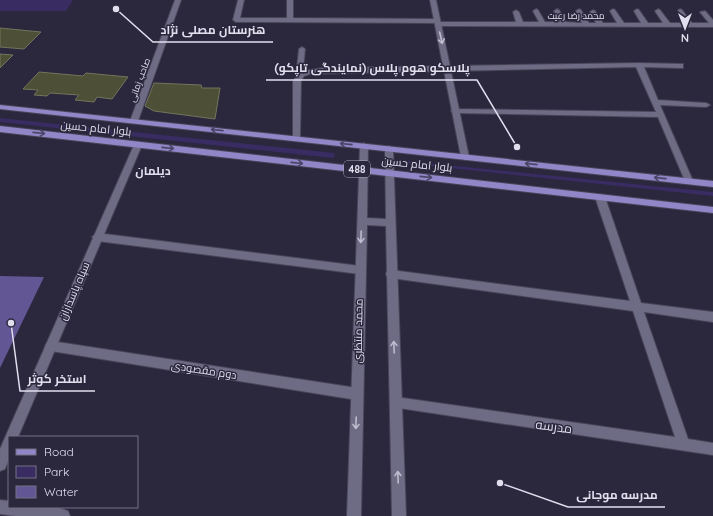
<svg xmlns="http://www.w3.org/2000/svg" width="713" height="516" viewBox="0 0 713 516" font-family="Quicksand,Cairo,sans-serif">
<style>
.green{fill:#382c62}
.water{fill:#635695}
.building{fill:#4d4f36;stroke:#72755b}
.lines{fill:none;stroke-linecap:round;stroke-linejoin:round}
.minor-casing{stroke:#494558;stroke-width:2}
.tertiary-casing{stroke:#494558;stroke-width:2}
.primary-casing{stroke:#494558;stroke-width:2}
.minor{fill:#6e6b84;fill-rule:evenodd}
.tertiary{fill:#6e6b84;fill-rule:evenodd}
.primary{fill:#9186c7;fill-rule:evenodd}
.oneway{stroke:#bebcce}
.oneway2{stroke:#4a4466}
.labels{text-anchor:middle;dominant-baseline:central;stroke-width:3;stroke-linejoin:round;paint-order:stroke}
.far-street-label{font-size:9px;fill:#e1dfee;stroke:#2b273d}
.shield{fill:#2b273d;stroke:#aaa8b9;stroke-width:1}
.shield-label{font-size:10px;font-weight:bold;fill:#e1dfee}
.street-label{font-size:11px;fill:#e1dfee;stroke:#2b273d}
.neighbourhood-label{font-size:12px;font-weight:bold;fill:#e1dfee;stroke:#2b273d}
.near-street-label{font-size:13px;fill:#e1dfee;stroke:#2b273d}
.leader{fill:none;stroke:#e1dfee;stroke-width:1.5}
.callout-dot{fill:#e1dfee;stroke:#2b273d;stroke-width:1.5}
.callout-label{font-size:12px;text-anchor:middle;font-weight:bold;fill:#e1dfee;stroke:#2b273d;stroke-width:3;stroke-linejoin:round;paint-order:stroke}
</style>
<rect width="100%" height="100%" fill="#2b273d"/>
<path class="green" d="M0,0H73L66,11H0Z
M0,118L297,149L334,153L335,156L332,158L0,122Z
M407,161L713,192V196L411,164L407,163Z"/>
<path class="water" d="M0,276L44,277L0,368Z"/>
<path class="building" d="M0,28L41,32L24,49L0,47Z
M0,54L13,55L0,68Z
M39,72L83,76L86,73L128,77L112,99L97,97L94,102L75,100L79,95L50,93L47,96L34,95L38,90L23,89Z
M154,83L201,85L202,88H220L215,119L154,111L145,106Z"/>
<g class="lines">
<defs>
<path id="minor" d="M238,0H244L240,18H287V0H293V18L437,19L439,20L440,22H516L513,12L516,10L519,12L523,22H539L533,11L536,9L538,10L545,22H560L554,11L557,9L559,10L566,22L582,23L576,11L579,9L581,10L589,23H596L590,12L593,10L595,11L603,23H617L610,11L613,9L615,10L624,23H641L634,11L637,9L639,10L648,23H663L655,11L658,9L660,10L670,23H685L677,11L680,9L682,10L692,23H709L700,12L705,11L713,20V27L438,26L436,25L435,23L236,22L233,20Z
M302,47L305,49L303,71L323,68L639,63L683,64V68H680L644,67L658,100L706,103L710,105L706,107L660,105L693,181L689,184L685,181L658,117L455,113L451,111L455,109L656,112L636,67L310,74L304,76L301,81L300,139L299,141H293V81L296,77L299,49Z
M600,194L605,197L641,303L713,312V322L644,312L688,439L713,443V455L392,407L390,403L392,399L396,397L675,437L633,311L391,278L387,277L386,274L387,271L391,270L630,301L595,197Z
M97,233L360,266L364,267L365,270L364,273L360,274L97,241L92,237Z
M51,341L357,388L361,390L363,394L361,398L357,400L51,351L47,349L45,346L47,343Z
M0,500L9,501V507C28,507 50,504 68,511L70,516H15L0,514Z"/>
<path id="tertiary" d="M175,0H181L138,121L137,123H131L130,121Z
M430,0H436L469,157L465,160L461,157Z
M138,142L142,145L18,437H9V458L5,469L0,471V449L134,145Z
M364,143L368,146L367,218L386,219L385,149L389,146L393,149L406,516H392L386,226L367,225L361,516H347L360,146Z"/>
<path id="primary" d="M0,105L713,181V187L0,109Z
M0,126L713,207V213L0,132Z"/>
</defs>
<use href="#minor" class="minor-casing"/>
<use href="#tertiary" class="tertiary-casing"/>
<use href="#primary" class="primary-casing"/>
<use href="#minor" class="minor"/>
<use href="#tertiary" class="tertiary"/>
<use href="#primary" class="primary"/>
</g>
<defs><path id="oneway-shaft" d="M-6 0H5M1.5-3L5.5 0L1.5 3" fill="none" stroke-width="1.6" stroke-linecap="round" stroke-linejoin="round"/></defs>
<g class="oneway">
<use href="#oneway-shaft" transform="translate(441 38) rotate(77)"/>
<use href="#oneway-shaft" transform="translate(361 237) rotate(92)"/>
<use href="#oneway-shaft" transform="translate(394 347) rotate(-92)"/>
<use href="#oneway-shaft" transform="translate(356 423) rotate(92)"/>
<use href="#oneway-shaft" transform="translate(398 477) rotate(-92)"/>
</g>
<g class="oneway2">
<use href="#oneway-shaft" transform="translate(217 130) rotate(-174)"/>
<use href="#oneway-shaft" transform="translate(39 133) rotate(6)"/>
<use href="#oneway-shaft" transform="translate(346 144) rotate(-174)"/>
<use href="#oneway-shaft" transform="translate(168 148) rotate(6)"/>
<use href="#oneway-shaft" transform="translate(297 163) rotate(6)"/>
<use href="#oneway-shaft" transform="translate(531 164) rotate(-174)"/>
<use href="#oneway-shaft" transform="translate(426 177) rotate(6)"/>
<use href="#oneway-shaft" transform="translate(660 178) rotate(-174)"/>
</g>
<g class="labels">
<g class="far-street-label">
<text x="576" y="15">محمد رضا رعیت</text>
<text transform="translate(139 80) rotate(-70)">صاحب زمانی</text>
</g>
<rect class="shield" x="344" y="161" width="26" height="16" rx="3"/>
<g class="shield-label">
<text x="357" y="169">488</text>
</g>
<g class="street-label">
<text transform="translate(96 128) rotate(6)">بلوار امام حسین</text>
<text transform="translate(417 164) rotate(6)">بلوار امام حسین</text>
<text transform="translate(74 291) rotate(-67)">سپاه پاسداران</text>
<text transform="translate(358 331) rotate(-89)">محمد منتظری</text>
<text transform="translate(204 370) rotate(9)">دوم مقصودی</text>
</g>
<g class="neighbourhood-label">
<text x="153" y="170">دیلمان</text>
</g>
<g class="near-street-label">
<text transform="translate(554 426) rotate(8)">مدرسه</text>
</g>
</g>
<path class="leader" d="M116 9L153 42H273M517 147L477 80H266M11 323L20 391H95M500 483L568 507H665"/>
<g class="callout-dot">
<circle cx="116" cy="9" r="4"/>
<circle cx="517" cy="147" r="4"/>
<circle cx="11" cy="323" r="4"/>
<circle cx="500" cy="483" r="4"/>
</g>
<g class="callout-label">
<text x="213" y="34">هنرستان مصلی نژاد</text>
<text x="372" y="72">پلاسکو هوم پلاس (نمایندگی تاپکو)</text>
<text x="57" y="383">استخر کوثر</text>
<text x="617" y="499">مدرسه موجانی</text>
</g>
<rect x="8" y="436" width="130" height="72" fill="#2b273d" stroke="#747184"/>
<rect x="16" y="449" width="20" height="6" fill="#9186c7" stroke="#747184"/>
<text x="44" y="456" font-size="12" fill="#e1dfee">Road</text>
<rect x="16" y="466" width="20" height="12" fill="#382c62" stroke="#747184"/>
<text x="44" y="476" font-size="12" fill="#e1dfee">Park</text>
<rect x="16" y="486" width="20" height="12" fill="#635695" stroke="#747184"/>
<text x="44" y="496" font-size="12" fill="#e1dfee">Water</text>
<g transform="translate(685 28) rotate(180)" stroke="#2b273d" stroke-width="3" paint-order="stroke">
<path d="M0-3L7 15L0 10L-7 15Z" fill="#e1dfee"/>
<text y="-6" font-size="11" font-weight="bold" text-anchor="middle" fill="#e1dfee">N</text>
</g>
</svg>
